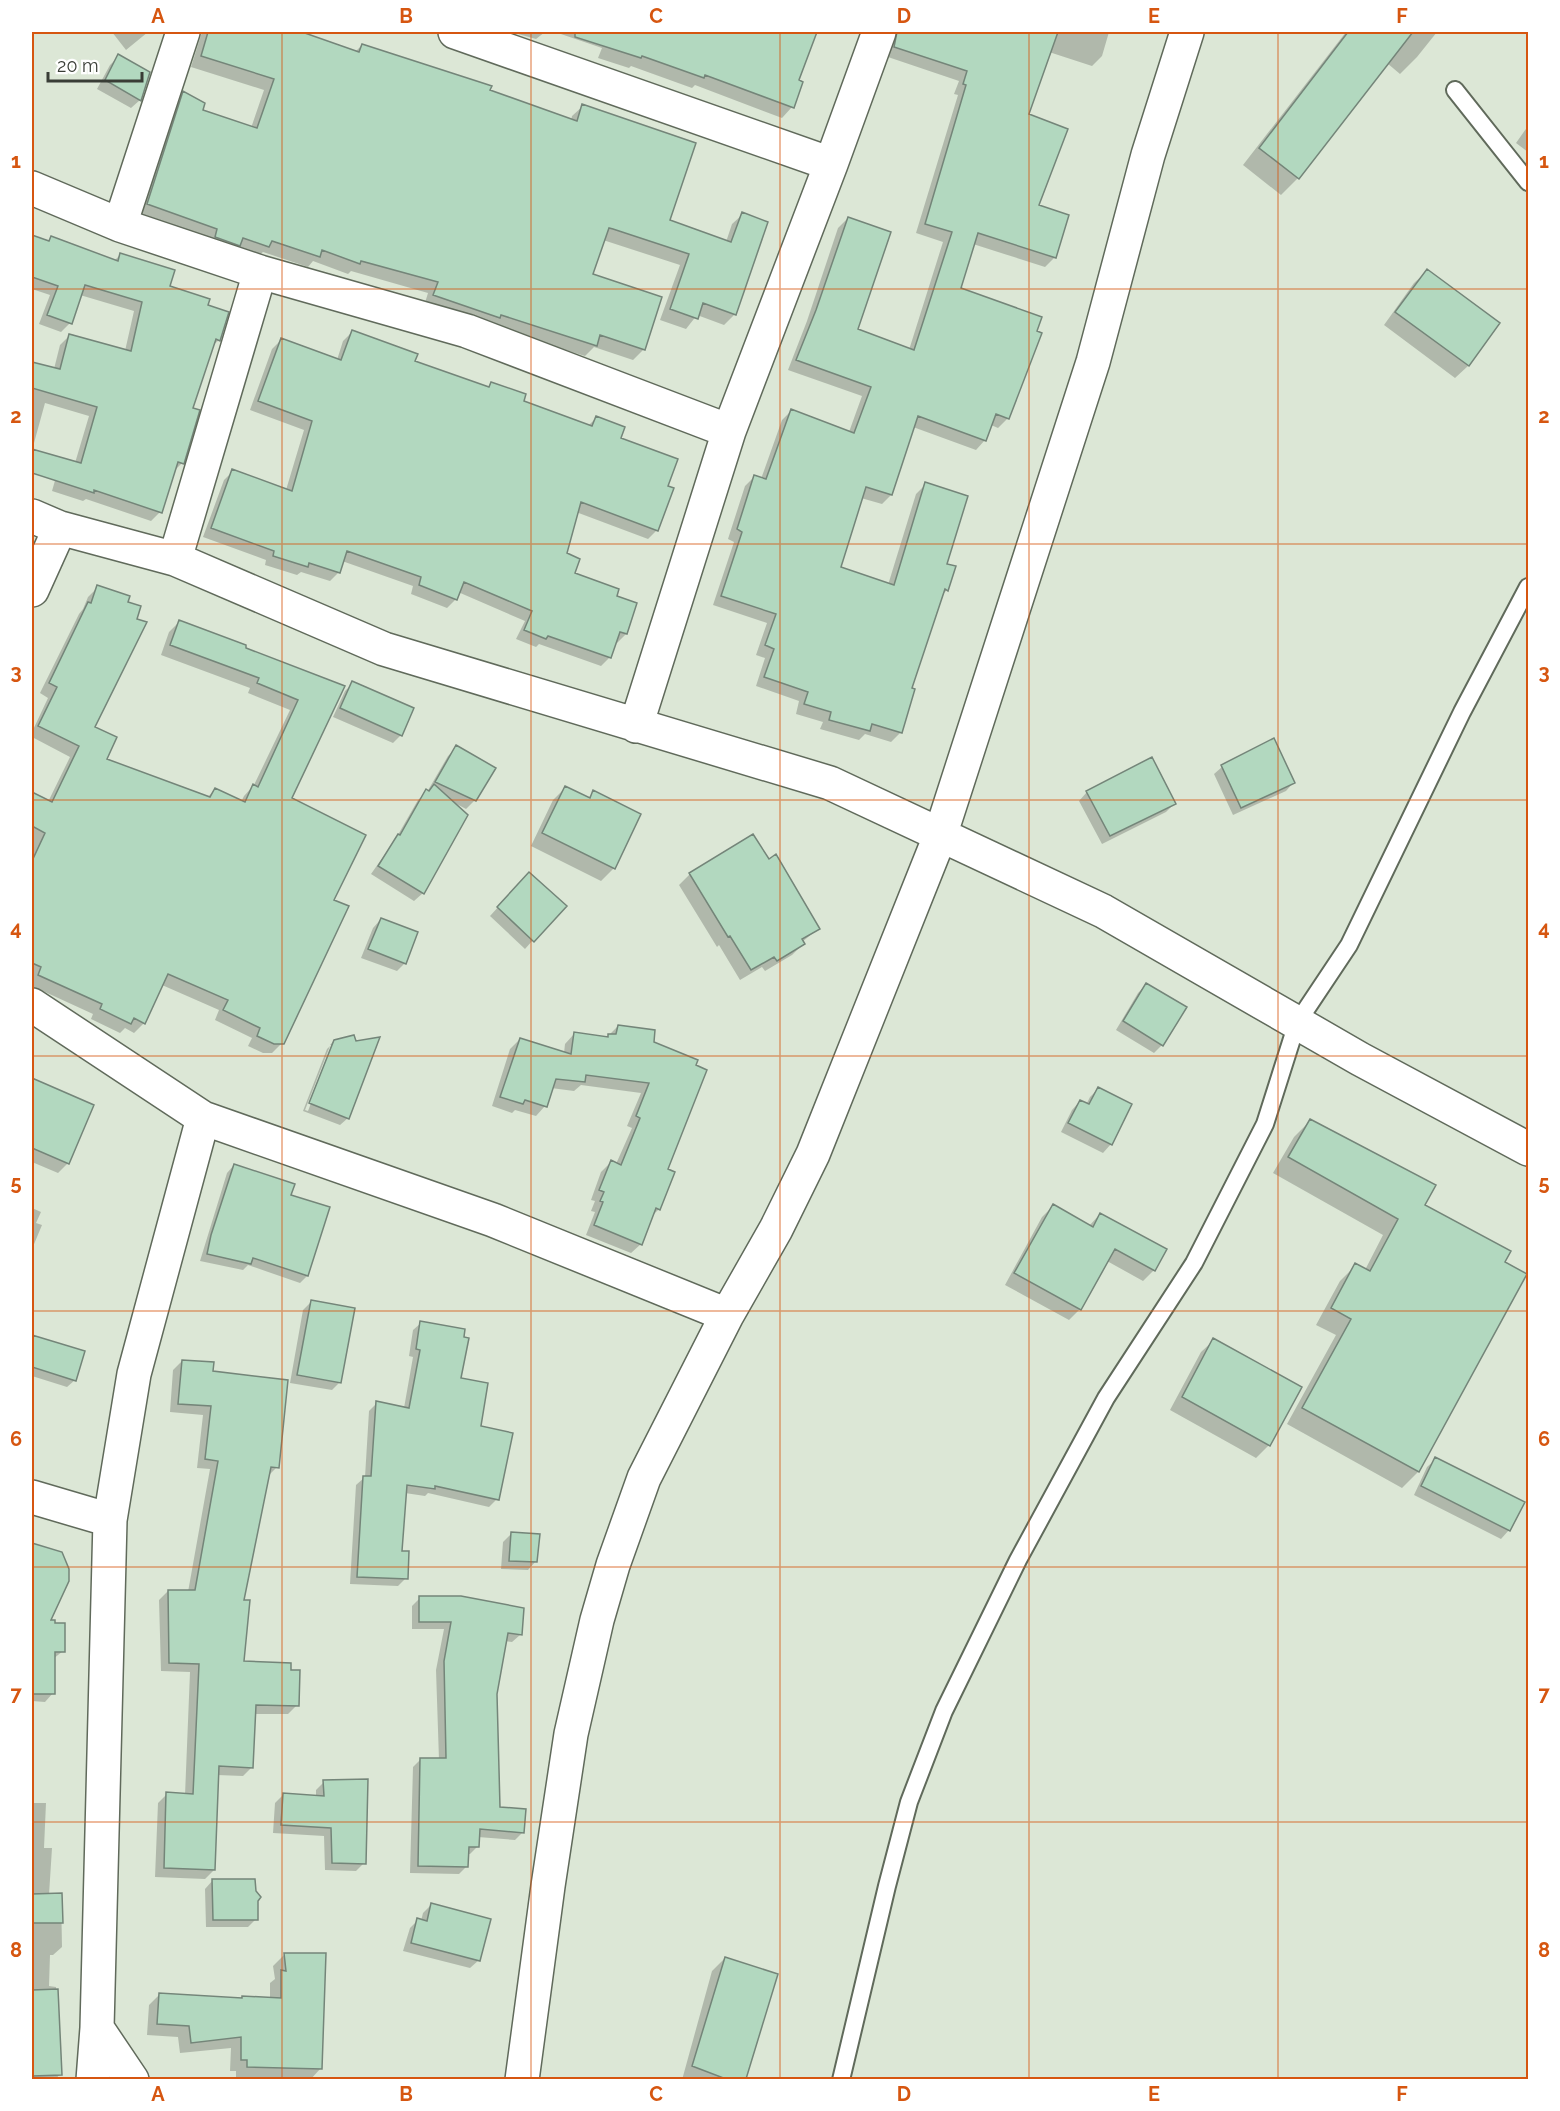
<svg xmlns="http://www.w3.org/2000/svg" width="1560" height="2111" viewBox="0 0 1560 2111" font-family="Raleway,sans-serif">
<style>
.shadow{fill:#0003}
.building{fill:#b2d8bf;stroke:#748579;stroke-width:1.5}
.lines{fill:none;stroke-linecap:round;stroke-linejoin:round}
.lane-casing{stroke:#606a5b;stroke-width:20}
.street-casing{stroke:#606a5b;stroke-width:36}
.lane{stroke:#fff;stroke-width:16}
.street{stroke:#fff;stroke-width:33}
.grid{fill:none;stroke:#d65610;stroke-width:1.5;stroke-opacity:0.55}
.neatline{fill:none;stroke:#d65610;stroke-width:2}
.grid-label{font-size:20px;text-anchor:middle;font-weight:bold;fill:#d65610}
</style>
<rect width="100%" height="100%" fill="#dce7d6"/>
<path class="shadow" d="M112,32H148L126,50Z
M202,32H298L355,52L362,45L571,121L572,116L583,106L668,220L726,242L732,224L743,214L735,314L724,325L697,315L686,329L660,320L680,265L603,240L592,275L644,349L633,360L594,347L585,356L424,306L428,293L351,271L348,274L313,261L308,267L263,252L257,257L137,215L171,111L180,101L182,110L251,128L264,90L191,67Z
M497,32H545L536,39L511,32L508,35Z
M555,32H818L813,37L797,81L792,107L782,118L695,85L692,88L631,66L629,68L598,58L602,48Z
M892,32H1109L1102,56L1092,66L1049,52L1027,115L1037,206L1055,257L1045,267L973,244L959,289L1008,418L998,428L991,425L985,440L976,450L913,427L891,495L882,504L861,498L839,568L888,585L916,494L926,484L945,565L947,590L941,596L911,689L901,732L891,742L865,734L859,740L820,729L823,722L796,714L799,701L756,686L765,658L756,655L767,623L713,605L734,542L728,539L745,486L754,477L761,479L782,420L791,411L849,432L862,396L788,370L807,321L838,228L848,218L856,330L909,350L943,242L916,233L958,95L954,94L959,81L885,56Z
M1346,32H1437L1417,57L1400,74L1387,63L1298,178L1281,195L1243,165Z
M119,56L140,100L131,108L97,89L110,65Z
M1528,126V152L1516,143Z
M34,237L48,242L51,238L114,261L121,254L168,287L206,306L219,340L211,347L191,409L182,463L173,472L160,512L151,521L86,499L83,501L52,491L58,470L75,463L89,416L45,403L34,443L32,446V363L54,369L60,345L69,336L125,351L134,311L80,295L70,323L61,332L39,324L50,295L32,289V240Z
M1427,271L1498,323L1468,366L1455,378L1384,325L1414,283Z
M352,332L413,362L487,388L491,383L522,401L588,426L596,418L666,486L657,530L648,539L576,512L565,554L573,574L615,597L626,634L617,643L615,642L610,657L601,666L539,644L536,647L516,639L525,621L458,592L456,599L447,608L411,594L413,586L342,561L339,572L330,581L301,572L297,575L265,565L266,560L203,537L224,480L233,471L286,490L304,430L250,410L272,349L281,340L337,360L343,341Z
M98,587L93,727L105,759L207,798L215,789L241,802L244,796L254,785L290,710L248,693L250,688L161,655L169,632L179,622L343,687L290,799L332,901L282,1043L272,1053H263L248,1046L252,1038L215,1020L219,1010L162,985L144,1023L134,1033L125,1028L120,1033L91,1019L93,1014L32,986V794L48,802L70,757L32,737V732L48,698L40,693L79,614L83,609L88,597Z
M353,683L401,735L393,743L333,717L345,691Z
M1273,740L1293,783L1286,791L1233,815L1214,774L1222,767Z
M457,747L475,800L466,809L451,801L423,893L414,901L371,874L395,840L418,800L427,792L448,756Z
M566,787L588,798L594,792L614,868L601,881L531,846L553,800Z
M1087,792L1174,804L1166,812L1102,844L1079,801Z
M690,874L818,929L802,942L803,944L792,955L765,971L762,967L740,980L719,945L717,947L679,885Z
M521,882L533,940L525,949L490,916Z
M381,919L405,963L397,971L361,958L373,928Z
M1146,985L1162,1045L1154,1053L1116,1030L1138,993Z
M618,1026L652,1043L666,1170L659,1209L652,1216L641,1244L631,1253L586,1235L595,1212L591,1211L595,1201L591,1200L601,1172L611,1162L616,1164L632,1128L627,1126L641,1093L581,1085L574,1091L551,1088L545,1106L536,1116L515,1110L512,1113L492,1106L510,1049L520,1039L564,1053L565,1044L574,1034L606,1038Z
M334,1041L348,1118L340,1125L303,1111L327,1049L330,1046L305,1110L308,1111L333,1045H330Z
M37,1082L92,1106L68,1163L58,1173L32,1162V1087Z
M1098,1089L1111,1144L1103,1153L1061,1132L1072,1110L1080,1101L1086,1105L1090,1097Z
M1310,1121L1503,1263L1525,1275L1418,1472L1402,1488L1287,1424L1336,1335L1316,1325L1340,1281L1356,1265L1365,1270L1383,1235L1273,1173L1294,1137Z
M234,1165L289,1196L307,1276L300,1283L248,1265L243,1270L200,1261L227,1173Z
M1053,1206L1089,1226L1100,1214L1154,1270L1143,1281L1107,1261L1080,1309L1069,1320L1005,1285L1042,1217Z
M32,1208L41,1212L36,1223L42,1225L32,1249Z
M312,1301L340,1382L332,1390L290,1383L303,1310Z
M421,1323L460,1379L479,1427L497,1499L489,1507L428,1493L425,1496L405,1493L400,1552L406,1578L398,1586L350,1584L356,1485L365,1477L369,1411L377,1403L404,1408L413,1357L409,1356L413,1330Z
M32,1335L84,1352L75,1380L67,1387L32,1376Z
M1214,1340L1269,1445L1256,1458L1170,1410L1201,1352Z
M182,1361L212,1373L277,1467L268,1476L242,1602V1663L297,1705L288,1714H254L252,1767L243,1776L217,1775L214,1870L205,1879L155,1877L158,1803L167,1794L185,1795L190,1672L161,1671L159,1600L168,1591L188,1592L210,1469L197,1468L203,1415L170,1412L173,1370Z
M1436,1459L1509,1530L1501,1539L1414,1495L1427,1467Z
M511,1534L536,1561L528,1570L501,1569L503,1542Z
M32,1545L61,1553L47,1624L63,1651L53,1659V1693L45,1702L32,1701Z
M420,1598L520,1635L512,1642L505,1641L496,1694L499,1808L523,1832L515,1840L478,1837V1846L470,1854H467V1866L459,1874L410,1873L413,1767L421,1759L439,1760L436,1670L444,1629H412V1606Z
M324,1782L364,1863L356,1871L325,1870L324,1836L273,1833L275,1803L283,1795L316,1797V1790Z
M32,1803H46L44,1848H52L49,1895L61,1894L62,1947L53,1955H50L49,1986L56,1987L60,2074L55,2080H32Z
M213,1880L256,1901V1919L248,1927H206L205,1889Z
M431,1905L479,1960L470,1968L403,1951L410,1928L418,1920L421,1921L423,1913Z
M284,1955L321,2068L310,2080L236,2078V2071H230L231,2048L180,2053L178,2037L147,2035L149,2005L160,1994L240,2000L242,1997L270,1999V1983L275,1979L273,1966Z
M725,1958L776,1975L744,2080H682L712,1971Z"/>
<path class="building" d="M208,32H302L359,52L362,44L492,86L490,90L577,121L582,104L696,143L670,220L731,242L742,212L768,222L736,315L703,303L698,319L670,309L689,254L613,229L609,228L593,274L662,297L645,350L600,335L597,346L501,315L500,318L433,295L438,282L361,261L360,264L322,250L320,257L272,241L269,247L243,238L240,246L215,237L217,229L147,204L183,91L205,103L203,110L257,128L274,79L201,56Z
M575,32H817L799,80L803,82L794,108L705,75L704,78L642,56L641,58L575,37Z
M897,32H1058L1029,114L1068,129L1039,205L1069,215L1056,258L978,233L961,288L1042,317L1037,331L1042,333L1009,419L996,414L986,441L918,416L892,495L866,487L841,567L894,585L925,482L968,496L947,564L956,566L948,591L945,589L912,688L915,689L902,733L872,724L870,731L829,720L831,712L804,704L808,692L764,677L774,649L765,645L776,614L721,596L742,532L737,529L754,475L766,479L791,409L854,433L871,387L796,360L816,310L848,217L891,232L858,329L914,350L952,232L925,224L966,85L963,84L967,71L894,47Z
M1348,32H1413L1299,179L1259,148Z
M118,54L150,72L141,101L105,80Z
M32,235L49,241L51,236L118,261L120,253L175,270L170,286L210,299L208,305L229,312L220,341L216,339L193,408L200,410L184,464L178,462L162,513L94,490V493L32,473V449L81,463L97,407L32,388V362L60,369L69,334L131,351L142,302L85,285L72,324L47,315L58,286L32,277Z
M1427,269L1500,323L1469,366L1395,312Z
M352,330L418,354L415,361L489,387L491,382L526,394L524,401L592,426L596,416L625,427L621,438L678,459L668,486L674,488L658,531L581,502L567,553L580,559L575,573L619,589L617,596L637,603L627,634L620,632L611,658L548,636L546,639L524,630L532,611L464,582L457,600L419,585L421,577L347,551L340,573L309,563L308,567L273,556L274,551L211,528L232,469L292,491L312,421L258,401L281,338L341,360Z
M97,585L130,596L128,602L141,606L137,619L147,622L95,727L117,737L107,759L210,797L215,788L245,802L253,784L258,787L298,700L257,683L259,678L170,645L179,620L246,645V648L345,686L292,798L366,835L334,900L349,906L284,1044H274L257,1036L260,1028L223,1010L228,1000L168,974L145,1024L134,1018L131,1024L100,1009L102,1004L38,975L41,967L32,963V861L45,833L32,826V792L52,802L79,746L38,726L57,687L49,683L88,602L91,603Z
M352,681L414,708L402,736L340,708Z
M1274,738L1295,783L1241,808L1221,765Z
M456,745L496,768L476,801L435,782Z
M1152,757L1176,804L1110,836L1086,791Z
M434,784L468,815L424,894L378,866L398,834L400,835L426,789L429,791Z
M565,786L590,798L593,790L641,814L615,869L542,833Z
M753,834L769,859L776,854L820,929L802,939L805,944L777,961L774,957L751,970L730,936L728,937L689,873Z
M529,872L567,906L534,942L497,907Z
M381,918L418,932L406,964L368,949Z
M1146,983L1187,1007L1163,1046L1123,1021Z
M618,1025L655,1030L654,1042L698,1060L696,1065L707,1070L668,1169L675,1172L660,1210L656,1208L642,1245L594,1225L603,1202L600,1201L604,1192L599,1190L611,1160L621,1165L640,1118L636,1116L649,1083L586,1075L585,1082L556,1079L547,1107L525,1100L523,1104L500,1097L520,1038L571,1054L574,1032L608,1037V1034H616Z
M354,1035L356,1041L380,1037L349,1119L309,1103L334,1040Z
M32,1078L94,1105L69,1164L32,1148Z
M1098,1087L1132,1104L1112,1145L1068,1123L1080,1100L1089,1104Z
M1310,1119L1436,1185L1425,1205L1511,1251L1505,1262L1527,1274L1419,1472L1302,1408L1351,1319L1331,1308L1355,1263L1370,1271L1398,1219L1288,1157Z
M234,1164L295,1184L291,1195L330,1207L308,1276L253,1258L251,1264L207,1254L211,1235Z
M1053,1204L1093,1227L1100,1213L1167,1249L1155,1271L1115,1249L1081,1310L1014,1273Z
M311,1300L355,1308L341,1383L297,1375Z
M420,1321L465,1329L464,1337L469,1338L461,1378L488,1383L481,1426L513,1433L499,1500L435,1486V1489L407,1485L402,1551H409L408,1579L357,1577L363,1476H371L376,1401L409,1408L420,1350L416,1349Z
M32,1335L85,1351L76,1381L32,1367Z
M1213,1338L1302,1387L1270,1446L1182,1397Z
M182,1360L214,1362L213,1371L288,1380L279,1468L271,1467L244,1600H250L244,1661L291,1663V1670H300L299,1706L256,1705L253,1768L219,1766L215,1870L164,1868L166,1792L193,1794L199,1664L169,1663L168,1590H195L218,1461L205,1459L211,1406L178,1404Z
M1435,1457L1525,1502L1510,1531L1421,1486Z
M511,1532L540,1534L537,1562L509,1561Z
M32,1543L62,1552L69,1569V1581L51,1620H55V1623H65V1652H55V1694H32Z
M419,1596H461L524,1608L522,1635L508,1633L497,1694L500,1807L526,1809L524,1833L480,1829L479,1847H469L468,1867L418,1866L420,1758H446L444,1661L451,1622H419Z
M368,1779L366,1864L332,1863L331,1828L281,1825L283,1793L324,1796L323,1780Z
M212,1879H255L256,1891L261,1897L258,1901V1920H213Z
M62,1893L63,1923H32V1894Z
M431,1903L491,1919L480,1961L411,1943L417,1918L427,1921Z
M284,1953H326L322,2069L247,2067V2060H241V2037L191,2043L189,2026L157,2024L159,1993L242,1998V1996L281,1998V1970L286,1971Z
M725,1957L778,1974L746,2079H726L692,2066Z
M58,1989L62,2075L32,2076V1990Z"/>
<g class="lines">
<defs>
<path id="lane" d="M1455,90L1528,182
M841,2080L887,1886L909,1802L944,1711L1018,1560L1106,1398L1194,1263L1265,1124L1297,1023L1349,945L1462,712L1528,587"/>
<path id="street" d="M455,32L831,164
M32,188L120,225L260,272L467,331L729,431
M120,225L183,32
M32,516L60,528L175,559L384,649L830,783L1103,911L1360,1059L1528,1149
M175,559L260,272
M32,590L60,528
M636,726L729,431L831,164L879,32
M32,1005L203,1118L493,1220L727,1315
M32,1497L110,1520
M97,2028L132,2080
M93,2080L97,2028L110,1520L134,1374L203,1118
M522,2080L548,1886L571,1734L597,1620L613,1565L644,1478L727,1315L776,1229L813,1154L940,836L1093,362L1148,155L1187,32"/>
</defs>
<use href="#lane" class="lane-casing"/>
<use href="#street" class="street-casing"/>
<use href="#lane" class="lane"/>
<use href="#street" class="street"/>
</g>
<path class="grid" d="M282,32V2080M531,32V2080M780,32V2080M1029,32V2080M1278,32V2080M32,289H1528M32,544H1528M32,800H1528M32,1056H1528M32,1311H1528M32,1567H1528M32,1822H1528"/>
<rect width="1560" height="2111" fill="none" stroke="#ffffff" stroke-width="66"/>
<path d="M48 72v9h94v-9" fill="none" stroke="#393d36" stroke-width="3"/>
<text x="57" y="72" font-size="18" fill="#393d36" stroke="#ffffff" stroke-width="4.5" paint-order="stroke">20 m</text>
<rect x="33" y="33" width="1494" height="2045" class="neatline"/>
<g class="grid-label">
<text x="158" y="23">A</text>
<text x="406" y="23">B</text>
<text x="656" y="23">C</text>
<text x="904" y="23">D</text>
<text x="1154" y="23">E</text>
<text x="1402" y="23">F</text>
<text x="16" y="168">1</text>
<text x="1544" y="168">1</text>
<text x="16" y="423">2</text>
<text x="1544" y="423">2</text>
<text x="16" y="679">3</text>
<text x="1544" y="679">3</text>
<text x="16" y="935">4</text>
<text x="1544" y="935">4</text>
<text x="16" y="1190">5</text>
<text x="1544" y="1190">5</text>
<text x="16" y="1446">6</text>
<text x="1544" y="1446">6</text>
<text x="16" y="1701">7</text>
<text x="1544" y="1701">7</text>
<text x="16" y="1957">8</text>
<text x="1544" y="1957">8</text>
<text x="158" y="2101">A</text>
<text x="406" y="2101">B</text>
<text x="656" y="2101">C</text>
<text x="904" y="2101">D</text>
<text x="1154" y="2101">E</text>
<text x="1402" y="2101">F</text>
</g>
</svg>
